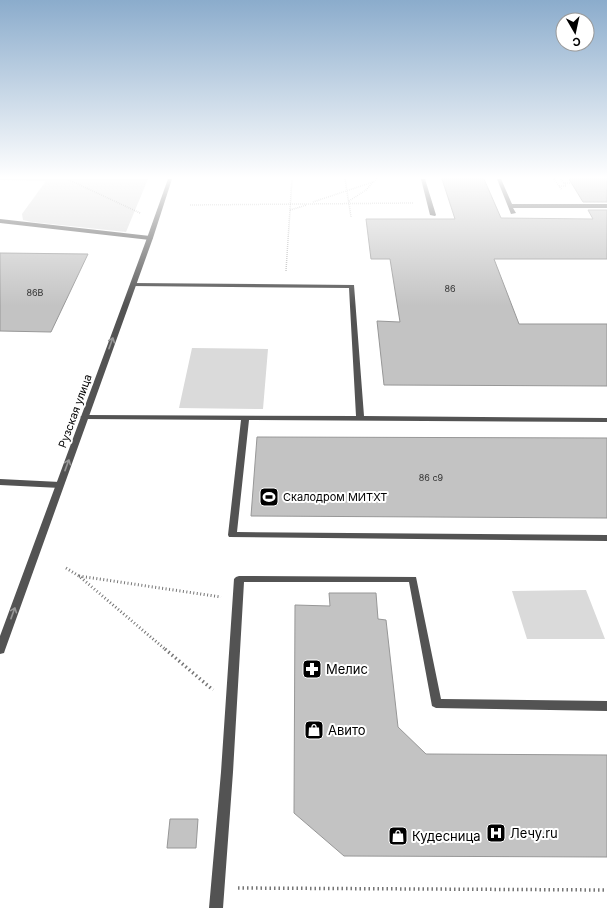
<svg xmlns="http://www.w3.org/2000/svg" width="607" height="908" viewBox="0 0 607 908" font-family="Inter,sans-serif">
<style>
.green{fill:#dadada}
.building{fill:#c3c3c3;stroke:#979797}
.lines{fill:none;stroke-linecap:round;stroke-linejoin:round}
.path-far2{stroke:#757575;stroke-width:1.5;stroke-dasharray:0.5 1.5;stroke-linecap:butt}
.path-far1{stroke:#757575;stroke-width:3;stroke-dasharray:1 2.5;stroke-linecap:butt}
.path{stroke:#757575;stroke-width:3.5;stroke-dasharray:1.5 3;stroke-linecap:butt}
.service{fill:#535353;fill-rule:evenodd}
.minor{fill:#535353;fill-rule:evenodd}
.oneway{stroke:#989898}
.labels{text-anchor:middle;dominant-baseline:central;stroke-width:4;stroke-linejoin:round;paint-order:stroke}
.number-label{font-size:9px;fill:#313131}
.street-label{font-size:11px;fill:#000;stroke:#fff}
.poi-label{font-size:11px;fill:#000;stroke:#fff;text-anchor:start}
.near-poi-label{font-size:13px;fill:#000;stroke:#fff;text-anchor:start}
</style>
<rect width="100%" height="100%" fill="#fff"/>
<path class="green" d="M0,179H148L126,232L32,222L23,220L22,214L46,181L0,180Z
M192,348L268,349L263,409L179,408Z
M586,590L605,639H527L512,591Z"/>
<path class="building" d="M442,179H484L501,218L593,219L588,210H607V259H494L519,324H607V386L384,385L377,321L400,322L390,259H371L366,219H455Z
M569,179H607V202H583Z
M0,253L88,254L51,332L0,331Z
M257,437L607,438V518L251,516Z
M329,593H376L378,619L386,620L398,727L426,754L607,755V857L344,856L294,813L295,605L330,606Z
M170,819H198L196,848H167Z"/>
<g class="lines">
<path class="path-far2" d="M67,179L140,213
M345,179L351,217
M554,179L562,190
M561,179L564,183H571
M559,186H566L564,183
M349,201L366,190L373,182
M313,202L373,182L377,179
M190,205L413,203
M290,210L307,205
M286,271L292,179"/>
<path class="path-far1" d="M66,568L79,576L166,650
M79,576L221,597"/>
<path class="path" d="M165,649L213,690
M238,888L607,890"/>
<path class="service" d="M421,179H425L436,215L435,216L430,215Z
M497,179H501L512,204H607V208H513L516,213L511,214Z
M0,219L150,236L153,238L150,240L0,223Z
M133,283L354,285L364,416L607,418V422L249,420L237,532L607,535V541L229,537L228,535L241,420L84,419L80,417L84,415L356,416L349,288L131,286L130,285Z
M0,479L60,482L64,485L60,488L0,485Z
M239,576L416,577L441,699L607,701V711L436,708L432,706L409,582H244L233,772L223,908H209L221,772L234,579L236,577Z"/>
<path class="minor" d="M168,179H172L153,238L5,650L4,653L0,654V636L147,238Z"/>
</g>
<defs><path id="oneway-shaft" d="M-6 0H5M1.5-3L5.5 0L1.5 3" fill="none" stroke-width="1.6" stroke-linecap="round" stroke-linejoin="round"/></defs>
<g class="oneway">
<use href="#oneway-shaft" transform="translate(111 343) rotate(-70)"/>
<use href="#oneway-shaft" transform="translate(67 465) rotate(-70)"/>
<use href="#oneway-shaft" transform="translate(13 613) rotate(-70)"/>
</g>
<linearGradient id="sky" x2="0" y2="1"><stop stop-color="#8baccc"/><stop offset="0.58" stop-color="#fff"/><stop offset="1" stop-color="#fff" stop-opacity="0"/></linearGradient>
<rect width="607" height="306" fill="url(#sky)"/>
<defs>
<symbol id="stadium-square" viewBox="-11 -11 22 22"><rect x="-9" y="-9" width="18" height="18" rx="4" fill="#000" stroke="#fff"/><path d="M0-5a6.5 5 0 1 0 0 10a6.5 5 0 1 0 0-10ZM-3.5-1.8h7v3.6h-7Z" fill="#fff"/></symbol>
<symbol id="pharmacy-square" viewBox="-11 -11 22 22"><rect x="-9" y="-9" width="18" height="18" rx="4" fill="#000" stroke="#fff"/><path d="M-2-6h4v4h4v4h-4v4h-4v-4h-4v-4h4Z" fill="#fff"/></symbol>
<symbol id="shop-square" viewBox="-11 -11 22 22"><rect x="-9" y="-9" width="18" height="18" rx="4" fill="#000" stroke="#fff"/><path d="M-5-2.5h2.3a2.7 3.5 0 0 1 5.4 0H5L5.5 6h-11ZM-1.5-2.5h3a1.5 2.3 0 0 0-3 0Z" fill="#fff"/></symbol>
<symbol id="hospital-square" viewBox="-11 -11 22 22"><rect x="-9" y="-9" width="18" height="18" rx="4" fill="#000" stroke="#fff"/><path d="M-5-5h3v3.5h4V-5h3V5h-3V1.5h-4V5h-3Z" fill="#fff"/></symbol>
</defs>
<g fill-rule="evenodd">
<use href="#stadium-square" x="258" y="486" width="22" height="22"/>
<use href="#pharmacy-square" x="301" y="658" width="22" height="22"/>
<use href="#shop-square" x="303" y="719" width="22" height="22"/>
<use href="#hospital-square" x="485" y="822" width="22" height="22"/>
<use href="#shop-square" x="387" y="825" width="22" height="22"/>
</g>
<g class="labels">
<g class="number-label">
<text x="450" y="288">86</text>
<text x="35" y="292">86В</text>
<text x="431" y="477">86 с9</text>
</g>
<g class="street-label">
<text transform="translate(75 411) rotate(-70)">Рузская улица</text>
</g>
<g class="poi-label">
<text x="283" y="497">Скалодром МИТХТ</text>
</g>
<g class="near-poi-label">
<text x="326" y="669">Мелис</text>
<text x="328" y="730">Авито</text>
<text x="510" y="833">Лечу.ru</text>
<text x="412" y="836">Кудесница</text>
</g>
</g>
<g transform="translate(575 32) rotate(171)"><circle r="19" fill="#ffffff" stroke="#999999"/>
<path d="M0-3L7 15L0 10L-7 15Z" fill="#000000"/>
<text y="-6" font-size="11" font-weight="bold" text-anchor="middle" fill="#000000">С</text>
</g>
</svg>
